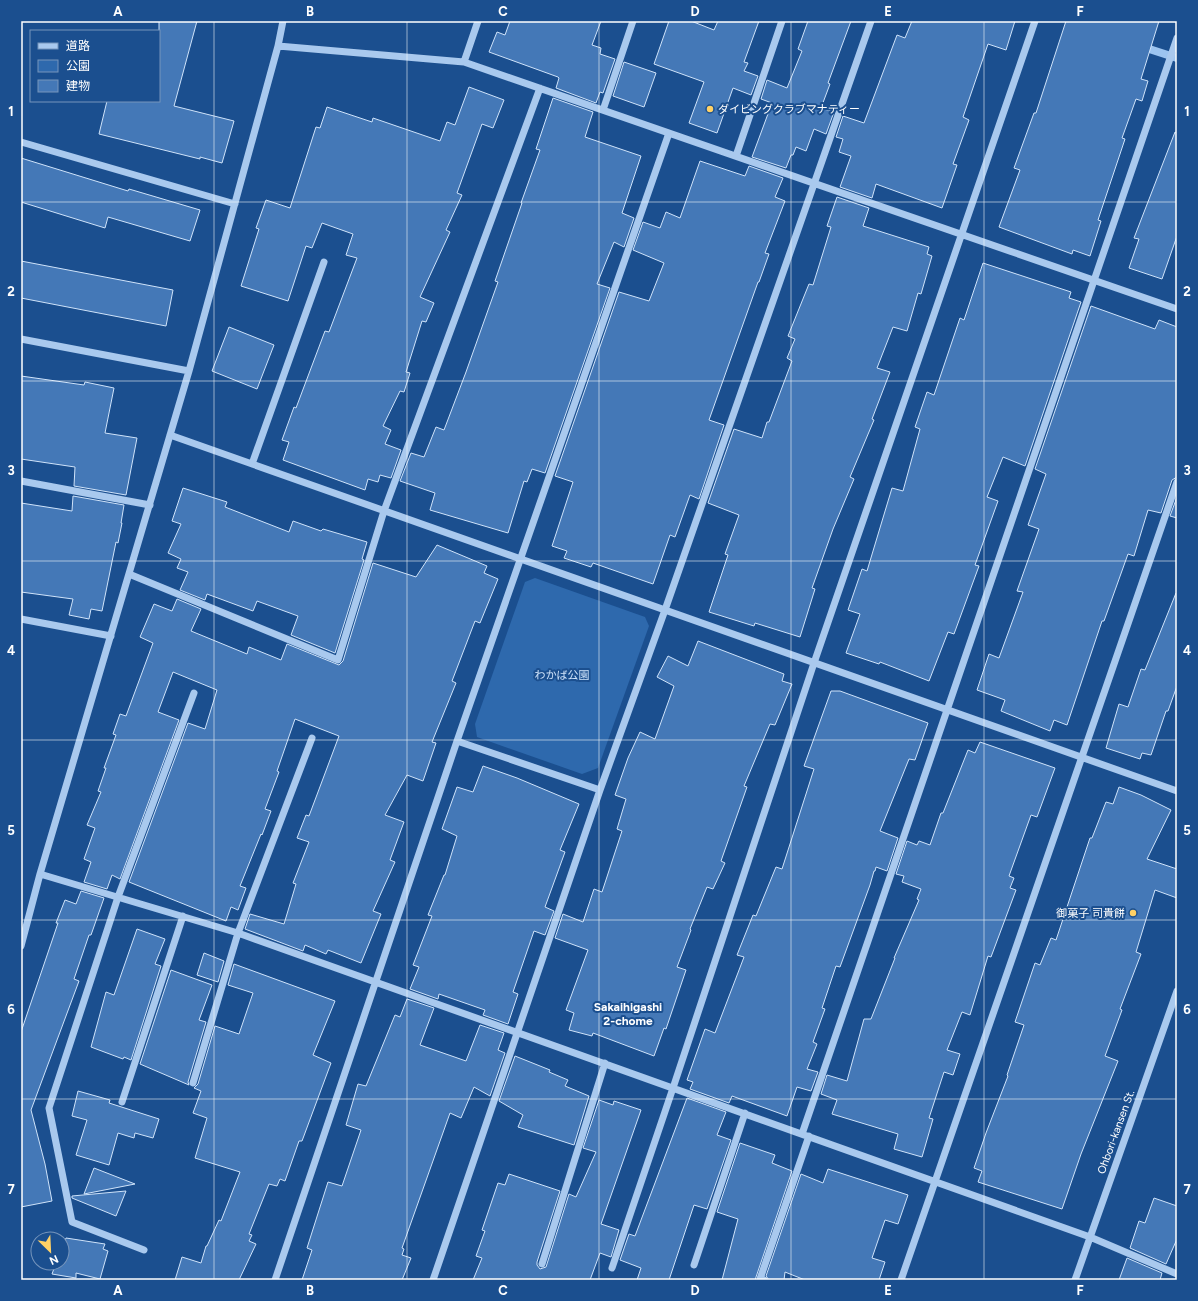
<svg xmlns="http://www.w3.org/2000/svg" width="1198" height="1301" viewBox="0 0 1198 1301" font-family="Figtree,'Noto Sans JP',sans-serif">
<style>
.green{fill:#2e69ad}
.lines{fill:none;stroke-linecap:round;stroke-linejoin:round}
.stream{stroke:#9cc4f0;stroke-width:8}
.building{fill:#4478b7;stroke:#cfe3fa}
.minor{stroke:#a9c9ee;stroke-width:7}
.grid{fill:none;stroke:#fff;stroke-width:1;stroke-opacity:0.55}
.poi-dot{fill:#ffd166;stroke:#1b4f8f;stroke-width:1.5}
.labels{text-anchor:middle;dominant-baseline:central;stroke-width:4;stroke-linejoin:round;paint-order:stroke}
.poi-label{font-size:11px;fill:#fff;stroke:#1b4f8f;text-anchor:start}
.park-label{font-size:11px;fill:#cfe3fa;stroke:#1b4f8f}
.street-label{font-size:11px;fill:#fff;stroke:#1b4f8f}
.neighbourhood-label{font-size:12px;font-weight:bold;fill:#fff;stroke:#1b4f8f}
.neatline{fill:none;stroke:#fff;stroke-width:1.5}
.grid-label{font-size:13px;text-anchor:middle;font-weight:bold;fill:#fff}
</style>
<rect width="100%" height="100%" fill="#1b4f8f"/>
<path class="green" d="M535,578L645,617L649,626L598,768L582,774L477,737L475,724L525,582Z"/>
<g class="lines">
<path class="stream" d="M1140,46L1177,58"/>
</g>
<path class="building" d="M159,21H197L174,106L234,121L222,163L200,157V159L99,134L107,101H159Z
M510,21H601L592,45L601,48L600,54L615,59L603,93L600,92L596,103L556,88L559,78L558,77L489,52L497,32L505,35Z
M669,21H691L714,30L718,21H759L744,62L748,63L744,71L758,76L751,95L733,88L717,133L689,123L704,82L654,64Z
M808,21H851L828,83L830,84L821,108L834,112L826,134L814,129L806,151L796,147L793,155H791L786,168L752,157L772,103L761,99L767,80L787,88L802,51L798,49Z
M912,21H1015L1006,50L988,44L963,117L969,120L953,164L957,165L942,208L876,184L872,198L840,187L851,156L839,152L843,139L836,137L843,116L864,123L897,35L905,38Z
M1066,21H1159L1141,79L1148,81L1142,101L1136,99L1122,138L1125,139L1098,220L1101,221L1090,256L1073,250L1072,254L999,227L1020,170L1014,168L1034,113H1036Z
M624,62L656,73L644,107L613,96Z
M469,87L504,100L493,128L482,124L457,193L462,195L446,230L450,232L420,297L434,303L426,322L422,321L406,372L410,373L404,392L400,391L383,426L391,430L385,444L401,450L391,478L380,475L378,482L368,479L365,490L283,460L289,442L282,440L294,407L296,408L325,331L329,332L357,258L346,255L353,234L322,223L312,248L306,246L288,301L241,286L259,229L256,228L266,200L290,208L316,127L320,128L327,107L372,122L373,118L440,141L447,122L455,125Z
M553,98L593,112L585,137L641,156L622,213L634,218L624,247L614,242L597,284L610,288L545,473L532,469L527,482L524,481L508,533L430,510L435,493L400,481L411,453L424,457L436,427L444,430L466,372L498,282L495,281L522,203H521L540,150L536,149Z
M1175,132L1177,133V236L1162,279L1129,268L1139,239L1134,238Z
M21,158L128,191L129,189L200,210L190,241L108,217L105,228L21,202Z
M700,161L745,176L749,166L783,178L775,197L785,201L765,253L769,254L759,282H758L709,420L724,425L699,499L690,495L675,537L670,535L653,584L593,563L591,567L564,558L567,551L552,546L573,482L555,476L619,292L649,301L664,263L633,250L643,222L660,228L666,212L680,218Z
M837,197L869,208L863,226L929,247L927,254L932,256L921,294L918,293L907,331L893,327L877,368L890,372L872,419L874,420L850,477L854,479L833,529L812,588L815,589L800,637L755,623L754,626L709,612L728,555L725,554L739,515L708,503L734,429L762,438L767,422H769L792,361L787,358L795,339L788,336L809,284L813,285L831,227L827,226Z
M21,261L173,290L166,326L21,298Z
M983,263L1071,292L1069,298L1081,302L1025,466L1003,457L987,497L998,501L975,565L979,566L954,634L948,632L929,681L880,662L879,664L846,653L860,614L848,610L862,569L867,571L892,488L903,491L920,429L915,427L927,392L934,395L960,318L964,320Z
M1091,306L1155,329L1159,320L1177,327V477L1172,480L1161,513L1148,510L1134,556L1128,554L1104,621H1102L1067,725L1054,720L1050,731L1001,711L1005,700L977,690L989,654L999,658L1023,592L1017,591L1039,529L1028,525L1046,474L1035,469Z
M229,327L274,345L257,389L212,371Z
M21,376L84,385L85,382L114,388L105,433L137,438L126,495L74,486L75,467L21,459Z
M183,488L227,502L225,507L289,532L293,521L321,531L323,529L367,542L362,559L364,560L335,653L291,635L298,616L257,601L253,611L207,594L205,600L180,590L188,572L177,568L181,559L168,553L181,524L172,521Z
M73,496L124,505L121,523H122L118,543L116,542L102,611L91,609L89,619L69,615L73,599L21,592V503L72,511Z
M1177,497V518L1170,516Z
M437,545L487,566L484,573L498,579L480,623L475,621L452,681L456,683L432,742L436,743L423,781L407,775L385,815L404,822L390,860L395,862L373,911L381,914L361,963L328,950L326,954L305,945L303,951L245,929L250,914L284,924L296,884L293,883L309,842L297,838L306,815L309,816L339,736L295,719L277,771L279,772L265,809L271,811L262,835L261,834L240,886L246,888L238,910L231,907L226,921L129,882L188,723L205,729L217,690L173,672L158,712L179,720L120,879L112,875L107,889L84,882L91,862L84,859L95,828L87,825L101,792L98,791L106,768H104L116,735L113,734L120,714L126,716L153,643L140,637L154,604L172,611L177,599L201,609L191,631L247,654L249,647L281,660L287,644L339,665L343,661L373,563L416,577Z
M1176,593L1177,594V686L1168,711H1166L1151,755L1142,753L1140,759L1106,748L1119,704L1128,707L1141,669L1145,670Z
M698,641L784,674L782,681L792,684L775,725L770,724L744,786L747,787L721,861L725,863L713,889L707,887L690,929L691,930L677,967L686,970L666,1029L664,1028L654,1056L593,1033L592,1036L569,1030L574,1013L566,1010L588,950L555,938L563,914L583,922L594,889L602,892L622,831L617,829L626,799L615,795L628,758L640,732L655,739L674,686L657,677L668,656L688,666Z
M831,691H840L928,723L915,760L909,759L880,831L898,838L887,871L876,867L875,871H874L870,885L840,967L836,966L822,1008L825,1009L813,1042L817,1044L807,1069L818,1072L811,1091L797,1087L787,1116L732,1096L729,1103L690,1089L693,1082L687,1080L705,1029L715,1033L744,957L737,955L753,915L756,916L776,867L782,869L814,769L804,766Z
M980,742L1055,768L1037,817L1031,815L1009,876L1014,878L1010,888L1016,890L991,957L988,956L970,1015L962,1012L947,1050L960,1054L953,1075L944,1072L929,1118L933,1119L922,1157L894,1149L898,1134L832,1114L837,1100L821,1094L827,1075L847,1081L864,1019H871L895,958H894L919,900L917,899L921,889L902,882L904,876L896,874L907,841L917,845L919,841L930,845L941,813H943L968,750L975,753Z
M483,766L517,778L579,804L560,850L565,852L545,907L554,911L545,935L534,931L513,992L518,994L508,1024L483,1015L485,1010L439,994L438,999L410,989L419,967L413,965L432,916L428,915L444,875H445L457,836L442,829L457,787L473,792Z
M1119,787L1141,795L1171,810L1147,859L1177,869V898L1155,890L1136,952L1141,954L1120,1009L1122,1010L1105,1056L1118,1061L1081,1154L1062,1209L978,1182L982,1171L974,1168L986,1133L1008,1076L1007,1075L1024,1025L1015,1022L1035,963L1040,965L1051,938L1056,940L1090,838H1092L1106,802L1113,804Z
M81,891L104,898L91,935H89L74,979L79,981L31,1110L45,1164L52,1201L21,1207V1032L58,923H56L65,900L76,904Z
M137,929L165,939L155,964L161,966L131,1060L124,1057L123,1059L91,1047L106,992L114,995Z
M204,953L224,961L218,982L197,975Z
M234,964L335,1001L313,1055L331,1063L302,1141H299L285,1181L280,1179L277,1186L269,1184L249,1234L252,1235L249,1241L256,1244L239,1280H175L182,1257L201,1263L206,1246H207L219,1220L221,1221L240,1172L195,1158L207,1118L193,1113L201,1091L194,1088L198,1084L215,1026L239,1034L253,993L228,985Z
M171,970L212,985L199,1020L206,1022L188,1082L189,1085L140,1064Z
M407,999L434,1008L420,1045L466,1061L480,1025L504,1033L498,1050L505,1053L490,1096L474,1087L461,1118L450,1113L402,1248L404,1249L402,1255L411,1258L402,1280H302L312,1250L307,1248L328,1182L342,1186L361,1130L346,1125L358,1084L366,1086L395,1015L400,1017Z
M515,1056L550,1070L549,1072L568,1080L565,1086L589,1096L574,1145L518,1127L523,1115L499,1101Z
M78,1091L110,1100L109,1103L159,1119L153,1138L135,1133L134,1138L118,1133L109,1165L76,1155L87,1120L72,1116Z
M687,1098L726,1112L717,1135L731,1140L707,1209L694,1205L669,1280H637L641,1268L620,1260L629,1234L635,1236Z
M599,1100L613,1105L614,1101L641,1110L601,1224L619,1230L611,1257L600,1253L590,1280H473L482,1258L476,1256L485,1231L482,1230L498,1183L505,1185L509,1174L560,1191L537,1262V1265L540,1269L546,1267L569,1194L576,1197L596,1152L583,1148Z
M740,1143L775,1155L772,1163L792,1171L755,1280H722L738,1219L717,1212Z
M94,1168L135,1184L84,1194Z
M828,1169L908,1195L898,1224L885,1220L872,1258L885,1262L879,1280H805L785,1272L784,1280H769L766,1276L801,1174L823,1183Z
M126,1191L116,1216L72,1198V1196Z
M1154,1198L1177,1206V1239L1166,1264L1130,1248L1139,1221L1145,1223Z
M66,1238L105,1244L103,1249L108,1251L100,1279L76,1273V1278L52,1274L56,1263H62V1249Z
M1127,1258L1162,1273L1160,1280H1119Z"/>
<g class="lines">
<path class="minor" d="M278,46L464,62L1177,309
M464,62L478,21
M603,110L633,21
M21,142L235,204
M736,156L782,21
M21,339L189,371
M170,435L1177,791
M252,464L324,262
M21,481L150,505
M129,574L338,660L384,511L540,88
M21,619L111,636
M457,741L600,790
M40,874L238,933L1090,1237L1177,1274
M21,946L40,874L189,371L278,46L283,21
M193,1083L238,933L312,738
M122,1102L183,916
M802,1134L1177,38
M144,1250L72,1222L49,1108L118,897L194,693
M542,1264L605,1063
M694,1265L745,1113
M612,1268L673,1088L814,663L1035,21
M275,1280L457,741L669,133
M433,1280L600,790L665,610L871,21
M764,1280L760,1279L809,1136
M901,1280L1177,482
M1075,1280L1177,991"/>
</g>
<path class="grid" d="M214,21V1280M407,21V1280M599,21V1280M791,21V1280M984,21V1280M21,202H1177M21,381H1177M21,561H1177M21,740H1177M21,920H1177M21,1099H1177"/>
<g class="poi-dot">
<circle cx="710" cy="109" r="4"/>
<circle cx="1133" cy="913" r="4"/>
</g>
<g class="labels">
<g class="poi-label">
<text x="718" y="109">ダイビングクラブマナティー</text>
<text x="1125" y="913" text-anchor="end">御菓子 司貴餅</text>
</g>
<g class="park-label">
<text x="562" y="675">わかば公園</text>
</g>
<g class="street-label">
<text transform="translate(1116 1132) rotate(-70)">Ohbori-kansen St.</text>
</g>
<g class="neighbourhood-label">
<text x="628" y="1007">Sakaihigashi<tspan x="628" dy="14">2-chome</tspan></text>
</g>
</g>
<rect width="1198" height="1301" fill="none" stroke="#1b4f8f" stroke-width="44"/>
<rect x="30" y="30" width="130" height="72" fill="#1b4f8f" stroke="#7695bc"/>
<rect x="38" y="43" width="20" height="6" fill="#a9c9ee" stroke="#7695bc"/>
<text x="66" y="50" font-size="12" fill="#ffffff">道路</text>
<rect x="38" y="60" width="20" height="12" fill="#2e69ad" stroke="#7695bc"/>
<text x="66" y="70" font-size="12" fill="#ffffff">公園</text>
<rect x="38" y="80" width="20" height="12" fill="#4478b7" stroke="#7695bc"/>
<text x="66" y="90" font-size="12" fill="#ffffff">建物</text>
<g transform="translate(50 1251) rotate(156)"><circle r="19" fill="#1b4f8f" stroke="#7695bc"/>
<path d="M0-3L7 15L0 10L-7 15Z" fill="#ffd166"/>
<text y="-6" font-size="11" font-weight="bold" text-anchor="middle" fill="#ffffff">N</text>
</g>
<rect x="22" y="22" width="1154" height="1257" class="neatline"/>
<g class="grid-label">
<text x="118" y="16">A</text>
<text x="310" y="16">B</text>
<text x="503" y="16">C</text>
<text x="695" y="16">D</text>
<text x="888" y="16">E</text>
<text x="1080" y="16">F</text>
<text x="11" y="116">1</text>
<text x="1187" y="116">1</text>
<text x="11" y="296">2</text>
<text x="1187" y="296">2</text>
<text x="11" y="475">3</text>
<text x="1187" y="475">3</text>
<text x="11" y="655">4</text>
<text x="1187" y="655">4</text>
<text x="11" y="835">5</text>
<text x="1187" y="835">5</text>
<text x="11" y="1014">6</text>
<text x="1187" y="1014">6</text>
<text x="11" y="1194">7</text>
<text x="1187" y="1194">7</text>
<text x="118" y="1295">A</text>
<text x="310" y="1295">B</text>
<text x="503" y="1295">C</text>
<text x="695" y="1295">D</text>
<text x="888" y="1295">E</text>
<text x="1080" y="1295">F</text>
</g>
</svg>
